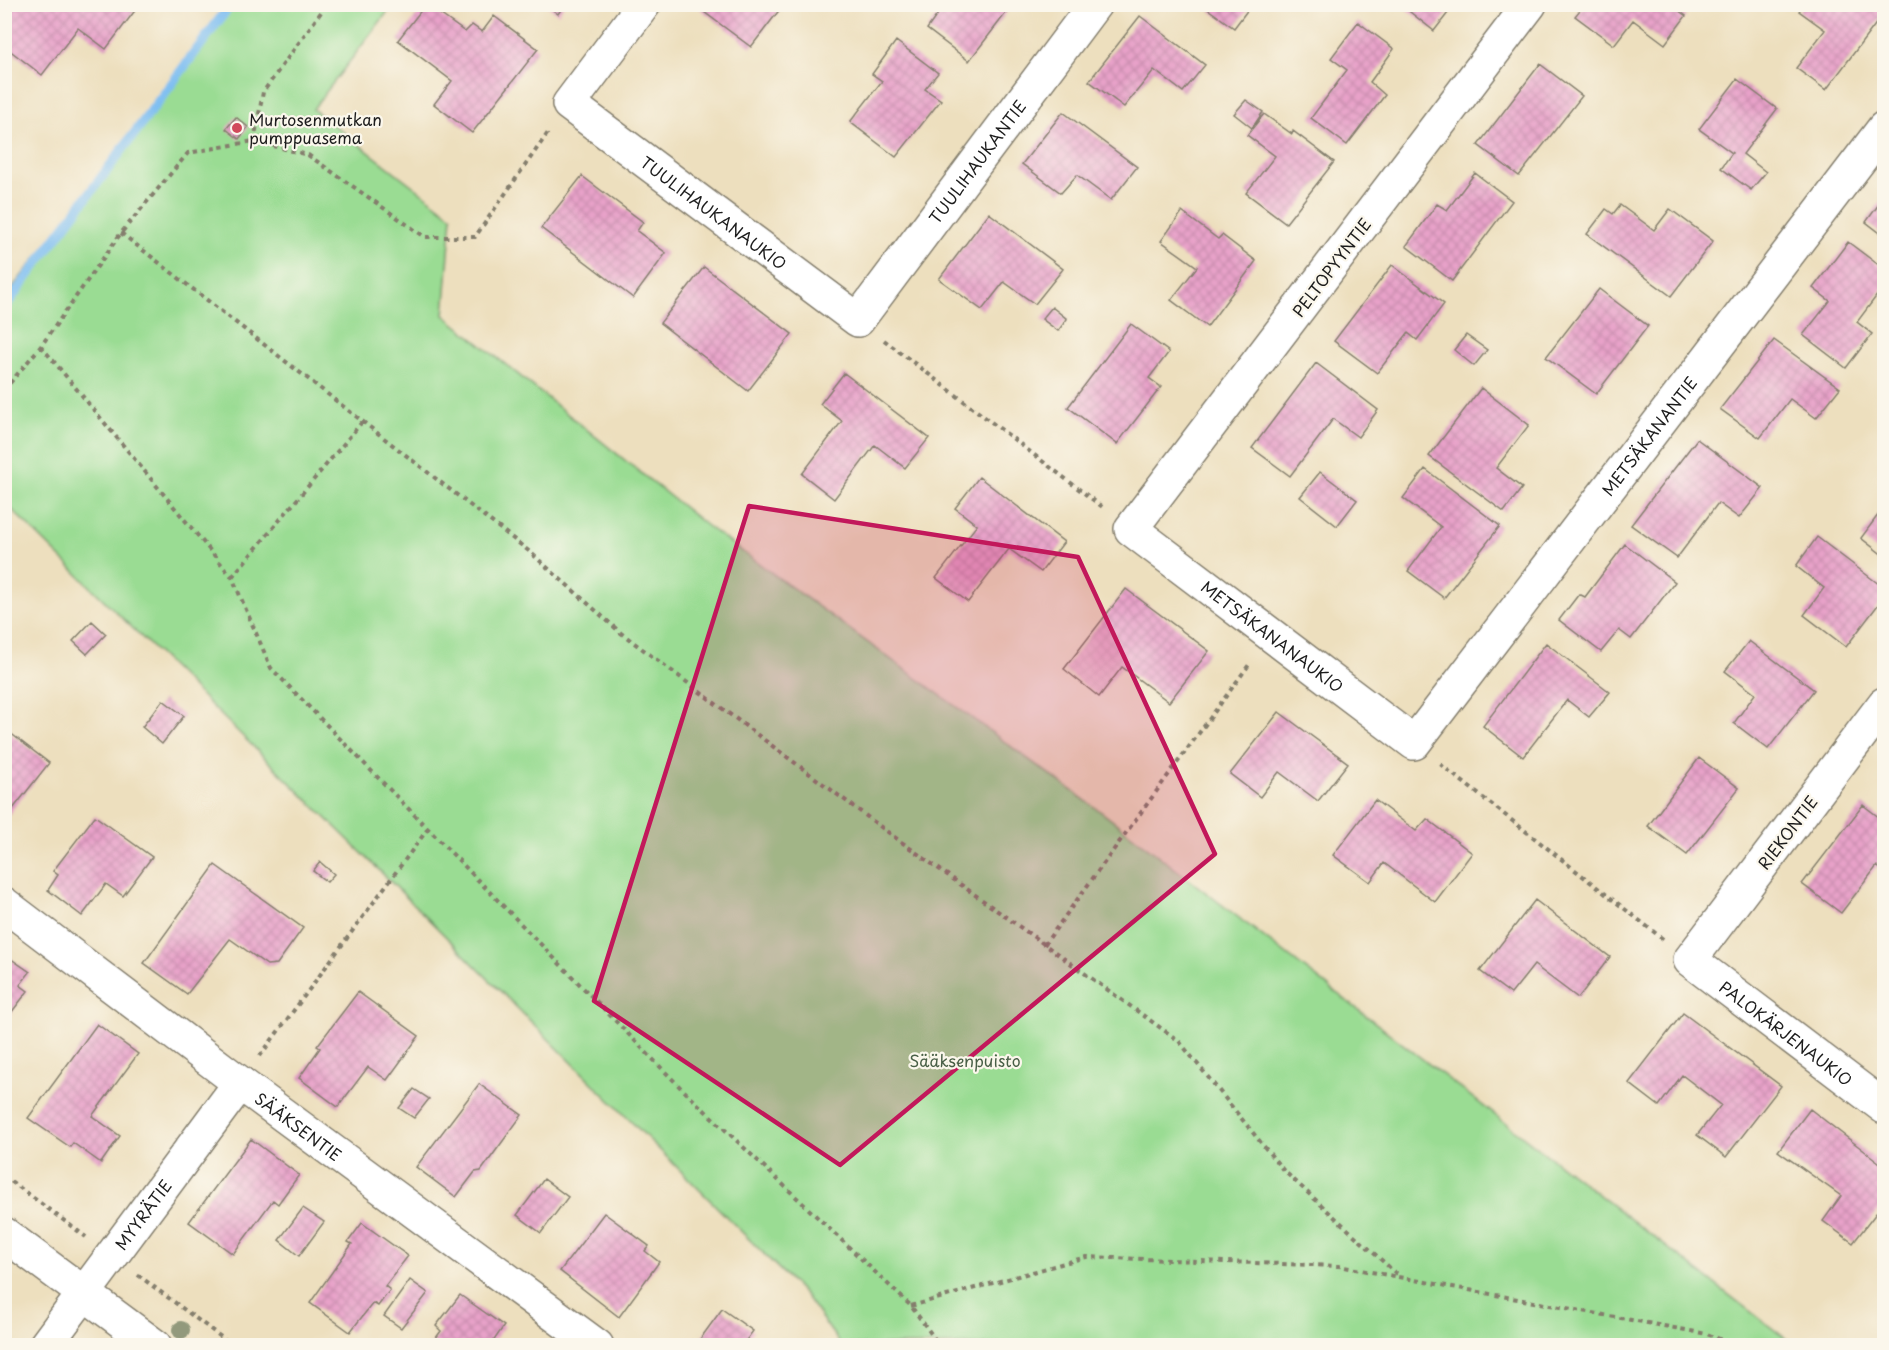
<svg xmlns="http://www.w3.org/2000/svg" width="1889" height="1350" viewBox="0 0 1889 1350" font-family="'Playpen Sans',sans-serif">
<style>
.green{fill:#9adc93;stroke:#5b7c58;stroke-width:1.5}
.lines{fill:none;stroke-linecap:round;stroke-linejoin:round}
.stream{stroke:#7cbdf1;stroke-width:10}
.building{fill:url(#building-cross-hatch)}
.street-casing{stroke:#847e6d;stroke-width:36}
.secondary-casing{stroke:#847e6d;stroke-width:36}
.path{stroke:#847e6d;stroke-width:4;stroke-dasharray:4.5 4.5;stroke-linecap:butt}
.street{stroke:#fff;stroke-width:33}
.secondary{stroke:#fff;stroke-width:33}
.tree{fill:#92997c}
.marked{fill:#c2185b;fill-opacity:0.2;stroke:#c2185b;stroke-width:4.5;stroke-linejoin:round}
.poi-dot{fill:#d1495b;stroke:#fbf7ec;stroke-width:2}
.labels{text-anchor:middle;dominant-baseline:central;stroke-width:4.5;stroke-linejoin:round;paint-order:stroke}
.poi-label{font-size:16px;fill:#1c1c1c;stroke:#fbf7ec;text-anchor:start}
.street-label{font-size:16px;fill:#1c1c1c;stroke:#fbf7ec}
.park-label{font-size:16px;fill:#485f46;stroke:#fbf7ec}
</style>
<defs>
<pattern id="building-cross-hatch" width="8" height="8" patternUnits="userSpaceOnUse" patternTransform="scale(1.5)"><rect width="8" height="8" fill="#e8a2c9"/><path d="M0 0l8 8M0 8l8-8" fill="none" stroke="#c68bac"/></pattern>
</defs>
<rect width="100%" height="100%" fill="#fbf7ec"/>
<filter id="ink" filterUnits="userSpaceOnUse"><feTurbulence type="fractalNoise" baseFrequency=".0167" numOctaves="2"/><feDisplacementMap in="SourceGraphic" scale="12" xChannelSelector="R" yChannelSelector="G"/><feConvolveMatrix kernelMatrix="1 2 1 2 8 2 1 2 1" color-interpolation-filters="sRGB"/></filter>
<filter id="wash" filterUnits="userSpaceOnUse"><feTurbulence type="fractalNoise" baseFrequency=".008" numOctaves="4" result="noise"/><feDisplacementMap in="SourceGraphic" scale="24" xChannelSelector="R" yChannelSelector="G"/><feGaussianBlur stdDeviation="1.35" result="paint"/><feColorMatrix in="noise" values="0 0 0 0 0 0 0 0 0 0 0 0 0 0 0 0 0 1.4 0 .05"/><feComposite in="paint" operator="in"/></filter>
<g filter="url(#wash)">
<rect width="100%" height="100%" fill="#eddfbe"/>
<path class="green" d="M230,5H393L313,109L452,216L444,315L707,526L1104,814L1794,1345H841L805,1295L378,869L5,503L4,298L103,174Z"/>
<g class="lines">
<path class="stream" d="M4,308L231,4"/>
</g>
<g id="blocks">
<path class="building" d="M4,4H140L106,49L78,28L42,75L4,46Z
M426,4L465,32L472,25L482,32L494,16L538,49L472,133L434,104L452,81L398,40Z
M545,4H565L558,14Z
M703,4H784L751,47L700,9Z
M945,4H1013L969,61L927,29Z
M1201,4H1252L1234,28Z
M1400,4H1455L1434,31Z
M1585,4H1670L1686,16L1665,44L1633,20L1614,45L1575,16Z
M1804,4H1881L1884,8V13L1826,90L1796,68L1825,30L1799,11Z
M1140,16L1205,65L1183,92L1154,70L1124,107L1089,81Z
M1358,22L1394,49L1370,82L1385,95L1347,145L1311,118L1347,70L1331,58Z
M896,41L938,73L925,89L941,100L896,157L850,122L882,81L872,74Z
M1540,64L1582,96L1519,176L1478,145Z
M1737,79L1777,109L1743,154L1766,172L1751,190L1721,168L1732,153L1699,129Z
M1246,100L1263,112L1252,128L1234,114Z
M1063,112L1137,167L1111,200L1077,175L1061,193L1022,164Z
M1264,114L1292,134L1293,131L1334,162L1286,223L1246,193L1275,156L1247,135Z
M236,117L248,127L239,139L226,129Z
M1475,173L1512,201L1452,281L1406,246L1437,204L1447,210Z
M582,176L643,222L637,231L666,253L633,298L541,228Z
M1884,197V236L1866,222Z
M1620,205L1654,230L1670,209L1713,241L1671,296L1587,234L1606,209L1613,214Z
M1182,212L1218,239L1222,235L1256,261L1207,327L1171,300L1197,267L1161,241Z
M989,213L1063,269L1035,304L1004,282L982,310L939,279Z
M1848,242L1884,269V286L1857,322L1872,334L1846,368L1803,335L1830,301L1813,288Z
M1392,265L1444,304L1417,340L1408,333L1377,373L1334,341Z
M704,267L792,334L748,391L660,323Z
M1599,289L1648,326L1596,394L1546,357Z
M1052,307L1067,319L1058,331L1042,319Z
M1131,324L1169,352L1149,378L1161,387L1117,444L1068,407Z
M1466,335L1487,350L1474,366L1454,350Z
M1774,340L1840,388L1816,418L1790,399L1760,438L1720,409Z
M1316,363L1378,410L1358,437L1333,419L1290,476L1252,448Z
M844,373L929,438L905,468L875,445L834,499L802,474L842,421L820,404Z
M1481,388L1529,425L1496,468L1522,488L1504,512L1429,456Z
M1697,439L1763,488L1739,518L1718,503L1677,558L1631,525Z
M1425,469L1500,526L1444,598L1408,571L1441,527L1403,498Z
M1320,472L1357,500L1337,526L1300,497Z
M979,477L1064,542L1041,572L1009,549L968,602L936,578L977,525L955,508Z
M1884,507V556L1861,538Z
M1817,537L1884,588V597L1846,647L1804,615L1824,588L1796,566Z
M1625,544L1675,582L1631,639L1619,630L1601,652L1559,620L1579,594L1585,597Z
M1126,589L1209,651L1169,702L1122,667L1099,697L1064,669Z
M92,621L106,634L87,654L73,641Z
M1749,641L1814,690L1768,749L1734,723L1755,694L1725,671Z
M1546,643L1610,692L1589,717L1567,700L1523,757L1483,726Z
M163,700L184,716L162,744L142,727Z
M1279,712L1348,763L1318,801L1279,772L1260,797L1230,774Z
M5,729L49,763L5,819Z
M1699,758L1739,788L1687,855L1648,826Z
M1375,800L1416,831L1427,819L1472,853L1435,902L1384,863L1370,882L1333,855Z
M1863,805L1884,821V872L1877,866L1841,913L1802,884Z
M95,816L152,857L123,896L106,884L82,916L48,890L58,875L53,871Z
M320,862L334,874L327,882L313,871Z
M215,865L303,928L277,964L267,965L230,939L187,994L144,963Z
M1535,900L1610,957L1578,998L1534,965L1511,994L1480,971Z
M4,954L30,972L20,985L28,991L4,1022Z
M358,992L419,1036L387,1080L368,1067L338,1107L299,1078L320,1048L317,1046Z
M1683,1013L1781,1086L1726,1157L1697,1135L1721,1105L1682,1075L1659,1106L1629,1083Z
M97,1024L138,1054L92,1116L120,1136L101,1163L73,1143L70,1147L28,1118Z
M479,1084L522,1115L481,1171L475,1172L456,1197L416,1167Z
M414,1089L429,1099L414,1118L399,1108Z
M1810,1109L1884,1166V1203L1853,1243L1823,1221L1841,1196L1778,1151Z
M251,1139L299,1175L278,1204L273,1200L233,1254L189,1222Z
M544,1179L568,1197L541,1233L517,1215Z
M303,1208L324,1222L299,1256L279,1240Z
M604,1213L649,1246L645,1251L659,1262L619,1317L560,1271Z
M362,1223L408,1256L385,1286L390,1290L378,1306L373,1303L350,1332L310,1303L352,1244L348,1242Z
M410,1280L428,1293L401,1328L384,1316Z
M460,1295L504,1326L490,1346H430L441,1331L436,1326Z
M722,1309L753,1331L742,1346H695Z"/>
</g>
</g>
<g filter="url(#ink)">
<use href="#blocks" fill-opacity="0" stroke="#847e6d" stroke-width="1.5"/>
<g class="lines">
<defs>
<g id="street">
<path id="s1" d="M644,4L569,104L858,320L1095,4"/>
<path id="s2" d="M1530,4L1131,529L1414,743L1884,128"/>
<path id="s3" d="M1884,704L1690,960L1884,1107"/>
<path id="s4" d="M4,904L240,1083L597,1346"/>
<path id="s5" d="M45,1346L240,1083"/>
</g>
<path id="secondary" d="M4,1234L155,1346"/>
</defs>
<use href="#street" class="street-casing"/>
<use href="#secondary" class="secondary-casing"/>
<path class="path" d="M254,141L263,92L327,4
M121,233L530,552L621,633L893,836L1179,1041L1283,1170L1400,1277
M884,340L1105,509
M41,346L232,577L271,668L680,1087L911,1306L940,1346
M4,390L41,346L121,233L188,153L254,141L308,155L425,237H475L550,130
M232,577L362,422
M1440,764L1663,939
M1044,945L1251,662
M260,1056L427,830
M4,1176L86,1237
M138,1275L233,1346
M911,1306L1086,1257L1339,1266L1707,1334L1737,1346
M1883,1346L1884,1306"/>
<use href="#street" class="street"/>
<use href="#secondary" class="secondary"/>
</g>
<circle class="tree" cx="181" cy="1330" r="9"/>
</g>
<path class="marked" d="M749,506L1078,557L1215,854L840,1165L594,1001Z"/>
<circle class="poi-dot" cx="237" cy="128" r="6"/>
<g class="labels">
<g class="poi-label">
<text x="249" y="119">Murtosenmutkan<tspan x="249" dy="18">pumppuasema</tspan></text>
</g>
<g class="street-label">
<text stroke="none"><textPath href="#s1" startOffset="684">TUULIHAUKANTIE</textPath></text>
<text stroke="none"><textPath href="#s1" startOffset="306">TUULIHAUKANAUKIO</textPath></text>
<text transform="translate(1331 267) rotate(-53)">PELTOPYYNTIE</text>
<text stroke="none"><textPath href="#s2" startOffset="1401">METSÄKANANTIE</textPath></text>
<text stroke="none"><textPath href="#s2" startOffset="837">METSÄKANANAUKIO</textPath></text>
<text transform="translate(1787 832) rotate(-53)">RIEKONTIE</text>
<text stroke="none"><textPath href="#s3" startOffset="442">PALOKÄRJENAUKIO</textPath></text>
<text stroke="none"><textPath href="#s4" startOffset="369">SÄÄKSENTIE</textPath></text>
<text stroke="none"><textPath href="#s5" startOffset="164">MYYRÄTIE</textPath></text>
</g>
<g class="park-label">
<text x="965" y="1060">Sääksenpuisto</text>
</g>
</g>
<rect width="1889" height="1350" fill="none" stroke="#fbf7ec" stroke-width="24"/>
</svg>
